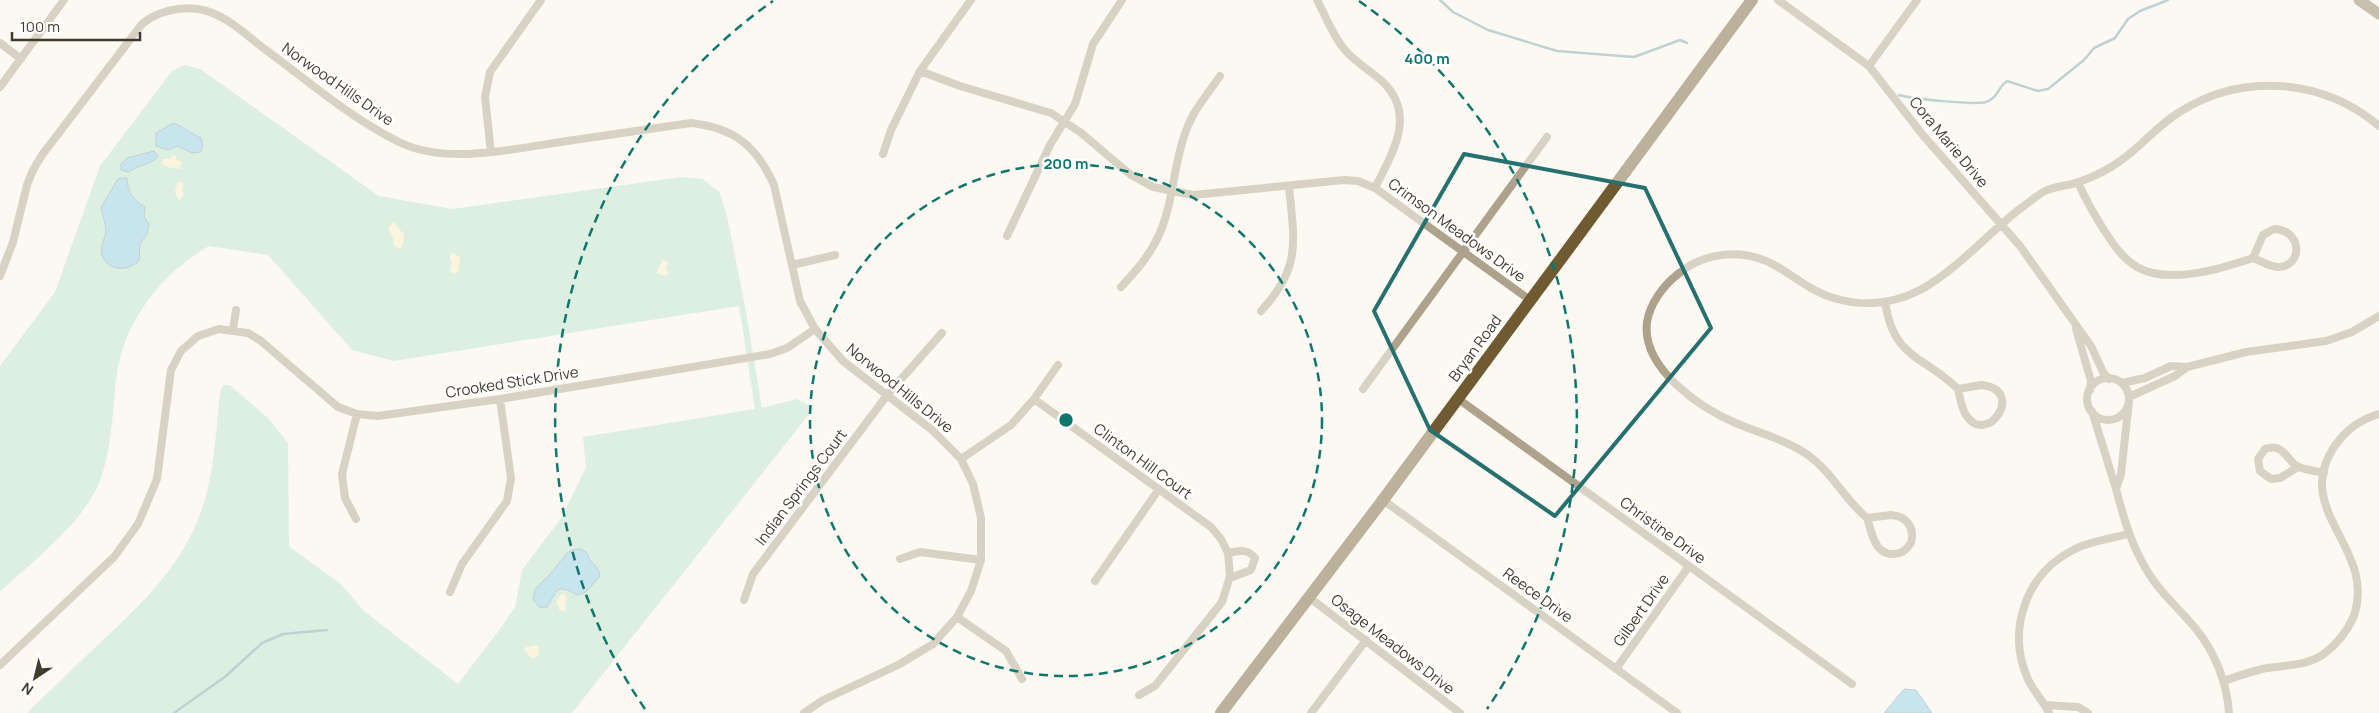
<svg xmlns="http://www.w3.org/2000/svg" width="2379" height="713" viewBox="0 0 2379 713" font-family="Manrope,sans-serif">
<style>
.green{fill:#b6e2ca}
.sand{fill:#faf0ca}
.water{fill:#8bcbe7;stroke:#75a0b0}
.lines{fill:none;stroke-linecap:round;stroke-linejoin:round}
.stream{stroke:#75a0b0;stroke-width:2.5}
.street{stroke:#aea28c;stroke-width:8}
.secondary{stroke:#897857;stroke-width:11}
.primary{stroke:#6f5a31;stroke-width:12}
.marked{fill:none;stroke:#267170;stroke-width:4;stroke-linejoin:round}
.ring{fill:none;stroke:#0f766e;stroke-width:2.5;stroke-dasharray:9 6}
.labels{text-anchor:middle;dominant-baseline:central;stroke-width:5;stroke-linejoin:round;paint-order:stroke}
.street-label{font-size:15px;fill:#413a2e;stroke:#fff}
.centre{fill:#0f766e;stroke:#fff;stroke-width:2.5}
.ring-label{font-size:15px;text-anchor:middle;font-weight:bold;fill:#0f766e;stroke:#fff;stroke-width:5;stroke-linejoin:round;paint-order:stroke}
</style>
<rect width="100%" height="100%" fill="#fcf9f2"/>
<path class="green" d="M185,65L200,69L379,196L452,209L681,177L703,179L720,193L727,216L745,306L762,408L797,399L814,408L572,713H27C52,689 76,665 101,642C147,599 187,561 205,499C215,464 216,429 220,393L223,385H230L269,419L288,443L289,545L291,548L341,584L364,611L458,684L497,633L515,607L522,570L562,517L586,467L583,437L755,409L739,306L394,361L352,350L268,255L209,246C160,275 122,323 116,381C112,415 112,451 99,483C81,525 33,561 0,592V366L55,292L100,166L172,71Z"/>
<path class="sand" d="M173,155L176,156L177,160L182,162L180,169L167,167L162,164L163,159H170Z
M180,181L183,183L182,190L184,195L179,200L175,192L177,183Z
M394,222L404,235L403,245L400,249L394,246L393,238L388,228Z
M453,252L460,258L458,272L455,274L450,271L452,264L450,256Z
M663,259L668,263L666,269L669,273L666,276L656,273Z
M561,594H565L567,598L565,602L566,609L563,611L559,610V606L556,603Z
M536,645L539,647L538,655L533,659L524,650L526,647Z"/>
<path class="water" d="M173,123C183,126 191,134 201,138L203,147L200,152L192,153L178,146L168,150L156,146V133Z
M154,151L158,157C150,165 138,165 129,172L121,170V164L127,158Z
M122,178H127C128,193 132,199 145,207L144,217L149,224L147,234L140,244L139,261C128,272 107,271 102,255C100,247 105,238 106,231C106,223 102,215 101,207L118,179Z
M581,549L587,553C589,563 599,566 600,576L586,592L577,595C554,581 557,594 546,608L539,607L533,600L535,589L551,573L567,553L572,550Z
M1904,689L1916,690L1932,713H1884Z"/>
<g class="lines">
<path class="stream" d="M1440,0L1453,12L1488,30L1557,51L1634,57L1680,40L1687,43
M1899,95C1912,99 1974,105 1986,102C1998,98 1998,87 2007,81L2038,91L2048,89L2084,60L2094,48L2115,38L2128,19L2140,11L2168,0
M174,713L226,676L262,643L283,634L327,630"/>
<path class="street" d="M1317,0C1326,17 1333,36 1345,50C1356,63 1371,71 1383,82C1417,116 1392,153 1375,188
M1778,0L1869,66L1922,134L2020,246L2091,346L2103,372L2109,379
M0,43L21,59
M1869,66L1917,0
M920,71L960,86L1051,113L1080,132L1131,175L1153,187L1193,195L1344,180L1358,181L1375,188L1530,300
M0,87L64,0
M491,152L485,97L490,72L541,0
M883,154L891,130L920,71L971,0
M2078,182C2085,199 2094,214 2104,230C2113,244 2122,258 2137,267C2168,285 2221,269 2253,258
M2274,229C2303,230 2303,267 2278,267C2270,267 2261,261 2253,258L2263,235Z
M1007,236L1050,145L1075,104L1093,44L1122,0
M792,265L835,255
M0,276L13,242L27,185L33,170L42,155L142,24C156,12 179,6 198,9C222,12 244,33 262,47C307,80 350,118 399,142C447,166 516,148 567,141C608,135 650,129 691,123C734,128 756,145 774,185L800,301L815,329L843,361L932,430L961,459L973,484L981,518V560L971,591L957,617L933,644L898,665L823,700L804,713
M1121,287C1136,271 1150,255 1159,235C1174,202 1173,164 1186,131C1193,110 1208,94 1220,76
M1885,302C1894,360 1922,354 1958,389
M1261,311C1302,267 1294,241 1289,186
M233,329L236,310
M2076,329L2091,381L2090,390
M2087 399a21 21 0 1 1 42 0a21 21 0 1 1-42 0Z
M2122,383L2145,378L2171,366L2187,367L2246,352L2326,341L2352,332L2379,316
M1981,385C2027,389 1987,448 1966,415C1961,407 1960,397 1958,389Z
M1363,389L1547,137
M2129,397L2175,376L2187,367
M1457,398L1852,684
M1034,399L1211,527L1221,539L1228,553L1230,576L1222,602L1155,686L1139,695
M2092,411L2116,489L2121,474L2129,401
M961,459L1011,425L1034,399L1058,365
M2298,467L2280,478L2271,479L2260,471L2258,459L2265,449C2284,442 2286,461 2299,467C2306,470 2316,471 2324,473
M2116,489C2125,523 2133,551 2153,580C2166,598 2182,612 2196,629C2215,652 2227,683 2229,713
M1383,500L1677,713
M1891,515C1907,516 1915,528 1911,543C1907,549 1902,554 1894,554C1874,555 1872,532 1867,518Z
M1867,518C1845,500 1832,472 1808,455C1786,440 1762,434 1738,424C1701,409 1641,368 1647,322C1650,303 1664,285 1678,274C1706,251 1745,248 1776,266C1797,278 1813,293 1837,299C1866,307 1896,303 1922,289C1959,268 1987,234 2021,208C2029,203 2037,195 2045,191C2055,186 2068,186 2079,182C2093,177 2108,170 2120,161C2141,147 2157,126 2178,113C2241,72 2322,78 2379,126
M356,519L345,498L342,474L357,414
M1228,553C1239,551 1247,548 1255,558L1251,570L1230,578
M900,559L920,552L981,560
M1095,581L1159,489
M450,592L462,564L507,501L511,478L500,399
M1310,598L1460,713
M744,600L753,574L888,394L942,333
M957,617L1006,651L1022,679
M0,665L114,557L138,524L157,479L171,370L181,351L198,336L219,329L248,333L261,341L338,407L357,414L378,416L500,399L770,354L787,348L815,329
M1616,669L1689,566
M2224,681C2238,676 2252,671 2267,668C2287,665 2308,666 2325,653C2337,644 2347,631 2353,618C2379,549 2291,512 2334,447C2345,431 2360,419 2379,414
M2045,705L2078,707L2088,713
M1311,713L1366,640
M2049,713C2043,700 2032,690 2027,677C2007,629 2026,574 2073,550C2089,541 2110,539 2128,534"/>
<path class="secondary" d="M2359,0L2379,14"/>
<path class="primary" d="M1221,713L1383,500L1752,0"/>
</g>
<path d="M0 0H2379V713H0ZM1464,154L1645,188L1711,328L1555,516L1430,430L1374,311Z" fill="#fcf9f2" fill-opacity=".55" fill-rule="evenodd"/>
<path class="marked" d="M1464,154L1645,188L1711,328L1555,516L1430,430L1374,311Z"/>
<g class="ring">
<circle cx="1066" cy="420" r="256"/>
<path d="M645 709A511 511 0 0 1 773 1M1359 1A511 511 0 0 1 1487 709"/>
</g>
<g class="labels">
<g class="street-label">
<text transform="translate(338 84) rotate(35)">Norwood Hills Drive</text>
<text transform="translate(1949 142) rotate(50)">Cora Marie Drive</text>
<text transform="translate(1457 230) rotate(36)">Crimson Meadows Drive</text>
<text transform="translate(1475 348) rotate(-54)">Bryan Road</text>
<text transform="translate(512 382) rotate(-9)">Crooked Stick Drive</text>
<text transform="translate(900 388) rotate(39)">Norwood Hills Drive</text>
<text transform="translate(1143 461) rotate(36)">Clinton Hill Court</text>
<text transform="translate(801 487) rotate(-53)">Indian Springs Court</text>
<text transform="translate(1663 530) rotate(36)">Christine Drive</text>
<text transform="translate(1538 595) rotate(36)">Reece Drive</text>
<text transform="translate(1641 610) rotate(-55)">Gilbert Drive</text>
<text transform="translate(1393 644) rotate(38)">Osage Meadows Drive</text>
</g>
</g>
<circle cx="1066" cy="420" r="8" class="centre"/>
<g class="ring-label">
<text x="1427" y="64">400 m</text>
<text x="1066" y="169">200 m</text>
</g>
<g transform="translate(35 678) rotate(215)" stroke="#ffffff" stroke-width="4" paint-order="stroke">
<path d="M0-4L9 19L0 12L-9 19Z" fill="#413a2e"/>
<text y="-8" font-size="14" font-weight="bold" text-anchor="middle" fill="#413a2e">N</text>
</g>
<path d="M12 32v8h128v-8" fill="none" stroke="#413a2e" stroke-width="2.5"/>
<text x="20" y="32" font-size="15" fill="#413a2e" stroke="#ffffff" stroke-width="4" paint-order="stroke">100 m</text>
</svg>
